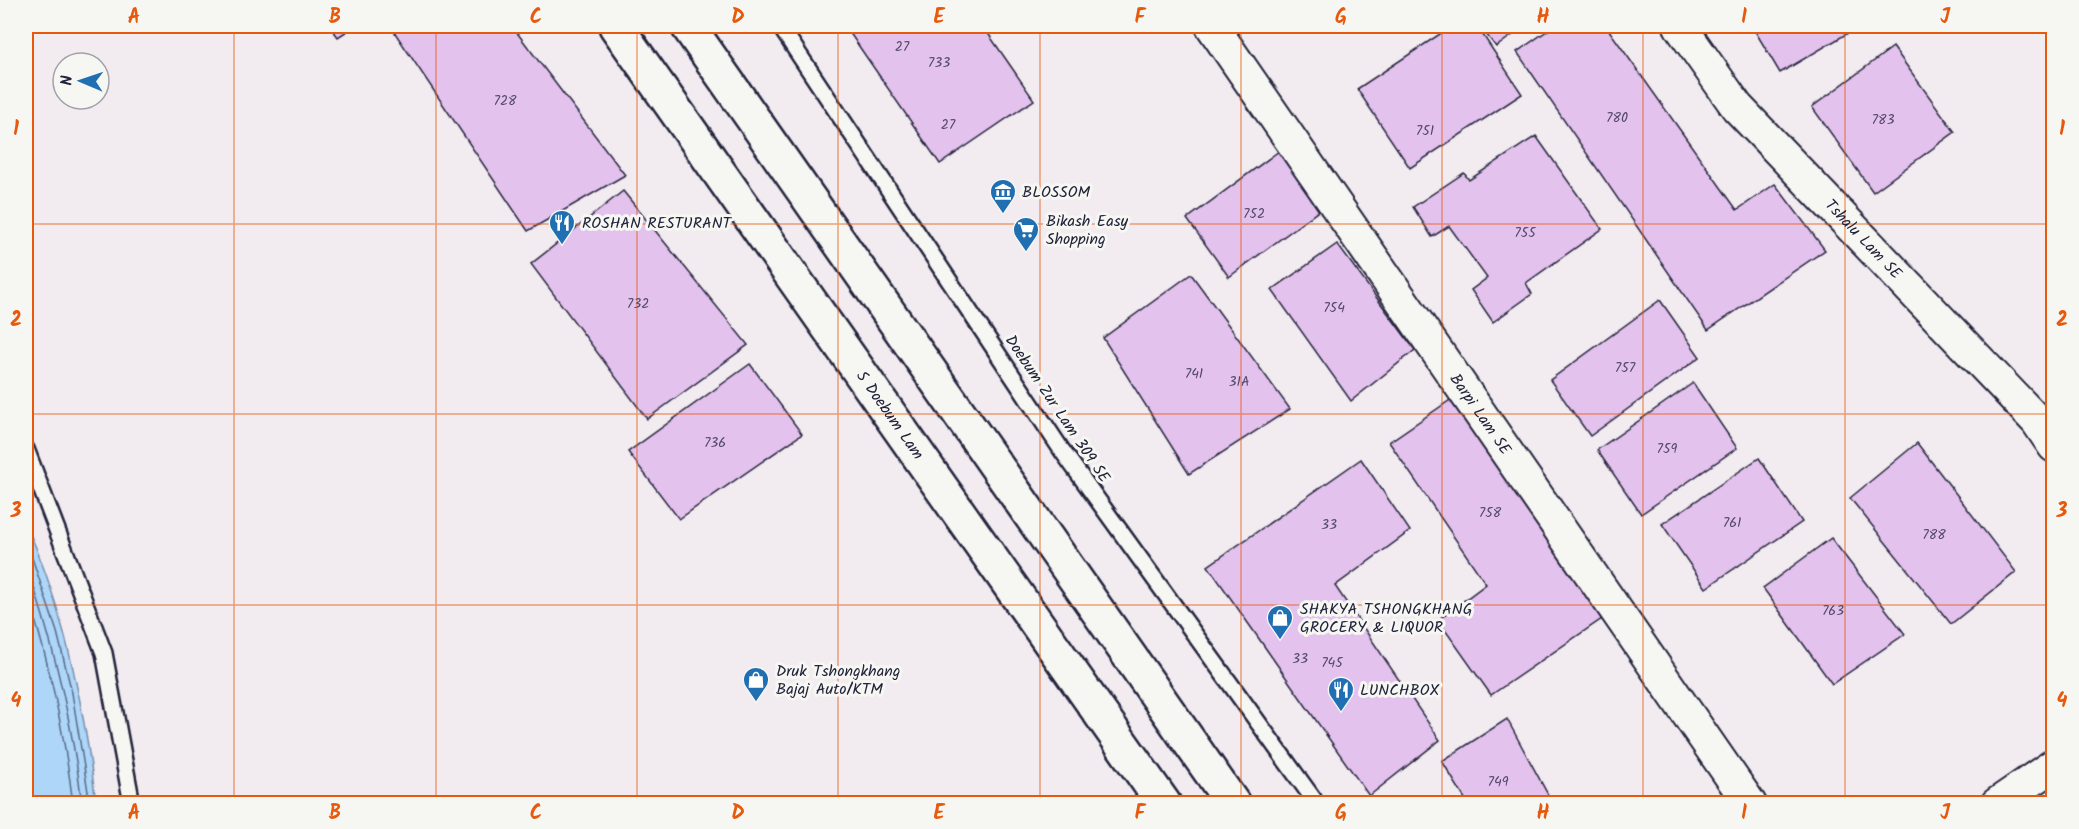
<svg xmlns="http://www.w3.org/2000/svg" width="2079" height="829" viewBox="0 0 2079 829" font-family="Kalam,sans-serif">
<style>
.water{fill:#add6f8;stroke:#758eac;stroke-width:1.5}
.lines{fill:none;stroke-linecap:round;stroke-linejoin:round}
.shore{stroke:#5a6a87;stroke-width:1.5}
.building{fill:#e4c2ee;stroke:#22223b;stroke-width:1.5}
.service-casing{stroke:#22223b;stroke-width:20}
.minor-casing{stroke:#22223b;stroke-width:36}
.trunk-casing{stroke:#22223b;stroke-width:38}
.service{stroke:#f6f6f2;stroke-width:15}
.minor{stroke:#f6f6f2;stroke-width:32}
.trunk{stroke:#f6f6f2;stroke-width:33}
.grid{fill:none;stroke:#e8590c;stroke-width:1.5;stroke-opacity:0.55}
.labels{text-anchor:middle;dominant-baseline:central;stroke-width:6;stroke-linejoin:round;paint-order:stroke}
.number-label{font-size:14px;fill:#524a68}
.poi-label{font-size:16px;fill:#22223b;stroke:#f6f6f2;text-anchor:start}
.street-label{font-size:16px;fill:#22223b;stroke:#f6f6f2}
.neatline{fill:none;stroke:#e8590c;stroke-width:2}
.grid-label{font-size:20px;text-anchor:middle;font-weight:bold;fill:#e8590c}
</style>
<rect width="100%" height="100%" fill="#f2ecf1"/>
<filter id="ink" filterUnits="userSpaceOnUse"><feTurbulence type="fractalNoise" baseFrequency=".0167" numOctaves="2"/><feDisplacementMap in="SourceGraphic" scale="12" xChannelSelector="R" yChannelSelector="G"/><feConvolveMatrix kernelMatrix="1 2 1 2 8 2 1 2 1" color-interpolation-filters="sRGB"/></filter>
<g filter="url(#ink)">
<path class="water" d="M26,524C64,609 85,712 96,803H26Z"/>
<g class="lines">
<path class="shore" d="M26,540L57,632L72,693L90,804
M26,563C53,642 72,720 82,804
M26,591C49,660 64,731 73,804"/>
</g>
<path class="building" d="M330,26H355L338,37Z
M394,26H512L625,175L528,231L391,27Z
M845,26H983L1034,100L940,164Z
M1452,26H1477L1522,94L1410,168L1357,89Z
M1480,26H1525L1496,47Z
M1554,26H1606L1737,210L1775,184L1825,250L1708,330L1517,52Z
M1752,26H1860L1780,73Z
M1893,47L1955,132L1873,192L1812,107Z
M1536,136L1602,229L1526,283L1532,294L1493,322L1471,290L1487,278L1449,226L1432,237L1413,207L1464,173L1469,180Z
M1279,151L1321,209L1229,277L1187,219Z
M623,191L748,345L647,419L531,264Z
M1337,244L1415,350L1351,401L1272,290Z
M1191,274L1290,409L1189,474L1103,338Z
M1660,300L1700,357L1590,436L1550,380Z
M750,364L802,434L679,519L628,452Z
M1693,383L1737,448L1641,514L1597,450Z
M1459,394L1612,612L1491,695L1438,620L1486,584L1389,442Z
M1917,443L2016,572L1951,624L1850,498Z
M1759,458L1802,522L1706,588L1662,524Z
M1361,459L1410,531L1335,586L1440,740L1369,796L1208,566Z
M1831,538L1905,634L1832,684L1763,588Z
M1507,719L1553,804H1468L1442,761Z"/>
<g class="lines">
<defs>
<path id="service" d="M780,26L1063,452L1317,804
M26,449L104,653L132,804"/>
<g id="minor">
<path id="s1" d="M1212,26L1750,804"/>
<path id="s2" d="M1680,26L1737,107L2037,421L2054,446"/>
<path d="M1997,804L2054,765"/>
</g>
<g id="trunk">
<path id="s3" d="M616,26L1164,804"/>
<path d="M688,26L1233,804"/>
</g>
</defs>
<use href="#service" class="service-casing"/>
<use href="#minor" class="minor-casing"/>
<use href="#trunk" class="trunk-casing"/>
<use href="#service" class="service"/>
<use href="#minor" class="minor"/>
<use href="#trunk" class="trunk"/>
</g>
</g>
<path class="grid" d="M234,26V804M436,26V804M637,26V804M838,26V804M1040,26V804M1241,26V804M1442,26V804M1643,26V804M1845,26V804M26,224H2054M26,414H2054M26,605H2054"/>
<defs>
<symbol id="museum-pin" viewBox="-11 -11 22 30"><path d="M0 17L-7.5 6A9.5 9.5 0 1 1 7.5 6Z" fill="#1f6fb2" stroke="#f6f6f2"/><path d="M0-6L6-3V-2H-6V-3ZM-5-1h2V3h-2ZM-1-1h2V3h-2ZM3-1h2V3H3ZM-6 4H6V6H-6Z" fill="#fff"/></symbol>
<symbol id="restaurant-pin" viewBox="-11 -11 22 30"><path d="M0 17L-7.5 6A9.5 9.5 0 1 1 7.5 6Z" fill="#1f6fb2" stroke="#f6f6f2"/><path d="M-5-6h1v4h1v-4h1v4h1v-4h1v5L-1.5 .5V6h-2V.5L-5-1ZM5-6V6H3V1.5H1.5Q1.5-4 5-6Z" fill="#fff"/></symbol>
<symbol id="supermarket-pin" viewBox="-11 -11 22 30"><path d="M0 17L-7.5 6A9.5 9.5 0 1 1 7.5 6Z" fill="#1f6fb2" stroke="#f6f6f2"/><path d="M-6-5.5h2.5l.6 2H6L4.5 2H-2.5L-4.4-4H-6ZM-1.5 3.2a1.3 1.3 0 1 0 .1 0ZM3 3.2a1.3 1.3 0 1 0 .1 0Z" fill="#fff"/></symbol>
<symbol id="shop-pin" viewBox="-11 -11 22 30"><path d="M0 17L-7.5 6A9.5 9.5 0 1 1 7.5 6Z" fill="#1f6fb2" stroke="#f6f6f2"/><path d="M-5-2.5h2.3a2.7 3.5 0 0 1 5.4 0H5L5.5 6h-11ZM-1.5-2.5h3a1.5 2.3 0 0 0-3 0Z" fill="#fff"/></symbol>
</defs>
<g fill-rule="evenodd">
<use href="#museum-pin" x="988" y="177" width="30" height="40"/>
<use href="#restaurant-pin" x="547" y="208" width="30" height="40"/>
<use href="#supermarket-pin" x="1011" y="215" width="30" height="40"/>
<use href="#shop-pin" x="1265" y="603" width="30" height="40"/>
<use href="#shop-pin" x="741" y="665" width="30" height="40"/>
<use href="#restaurant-pin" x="1326" y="675" width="30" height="40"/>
</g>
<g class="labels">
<g class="number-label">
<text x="902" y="47">27</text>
<text x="939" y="63">733</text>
<text x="505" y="101">728</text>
<text x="1617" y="118">780</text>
<text x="1883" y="120">783</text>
<text x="948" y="125">27</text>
<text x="1425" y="131">751</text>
<text x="1254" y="214">752</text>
<text x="1525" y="233">755</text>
<text x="638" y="304">732</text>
<text x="1334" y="308">754</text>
<text x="1625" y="368">757</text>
<text x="1194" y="374">741</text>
<text x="1239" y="382">31A</text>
<text x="715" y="443">736</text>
<text x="1667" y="449">759</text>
<text x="1490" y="513">758</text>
<text x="1732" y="523">761</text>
<text x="1329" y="525">33</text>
<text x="1934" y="535">788</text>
<text x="1833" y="611">763</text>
<text x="1300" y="659">33</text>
<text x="1332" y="663">745</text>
<text x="1498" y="782">749</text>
</g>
<g class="poi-label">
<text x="1022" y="192">BLOSSOM</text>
<text x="1046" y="221">Bikash Easy<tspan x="1046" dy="18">Shopping</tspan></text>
<text x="582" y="223">ROSHAN RESTURANT</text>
<text x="1300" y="609">SHAKYA TSHONGKHANG<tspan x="1300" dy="18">GROCERY &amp; LIQUOR</tspan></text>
<text x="776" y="671">Druk Tshongkhang<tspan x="776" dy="18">Bajaj Auto/KTM</tspan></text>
<text x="1360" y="690">LUNCHBOX</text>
</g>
<g class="street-label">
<text stroke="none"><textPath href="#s2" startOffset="282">Tshalu Lam SE</textPath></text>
<text transform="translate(1057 409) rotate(56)">Doebum Zur Lam 309 SE</text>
<text stroke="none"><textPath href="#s3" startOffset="476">S Doebum Lam</textPath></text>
<text stroke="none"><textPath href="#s1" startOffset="472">Barpi Lam SE</textPath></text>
</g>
</g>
<rect width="2079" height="829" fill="none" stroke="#f6f6f2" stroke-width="66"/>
<g transform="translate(81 81) rotate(272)"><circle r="28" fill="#f6f6f2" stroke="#a1a1a9" stroke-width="1.5"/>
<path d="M0-4.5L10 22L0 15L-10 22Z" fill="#1f6fb2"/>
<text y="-9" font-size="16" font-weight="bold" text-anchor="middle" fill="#22223b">N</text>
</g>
<rect x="33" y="33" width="2013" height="763" class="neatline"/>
<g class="grid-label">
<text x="134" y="23">A</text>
<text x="335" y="23">B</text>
<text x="536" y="23">C</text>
<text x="738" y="23">D</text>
<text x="939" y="23">E</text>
<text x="1140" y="23">F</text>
<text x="1341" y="23">G</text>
<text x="1543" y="23">H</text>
<text x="1744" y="23">I</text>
<text x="1945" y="23">J</text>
<text x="16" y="135">1</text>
<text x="2062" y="135">1</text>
<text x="16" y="326">2</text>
<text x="2062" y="326">2</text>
<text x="16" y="517">3</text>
<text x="2062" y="517">3</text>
<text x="16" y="707">4</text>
<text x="2062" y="707">4</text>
<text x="134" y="819">A</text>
<text x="335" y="819">B</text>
<text x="536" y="819">C</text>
<text x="738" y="819">D</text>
<text x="939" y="819">E</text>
<text x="1140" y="819">F</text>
<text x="1341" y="819">G</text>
<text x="1543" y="819">H</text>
<text x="1744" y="819">I</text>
<text x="1945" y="819">J</text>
</g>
</svg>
